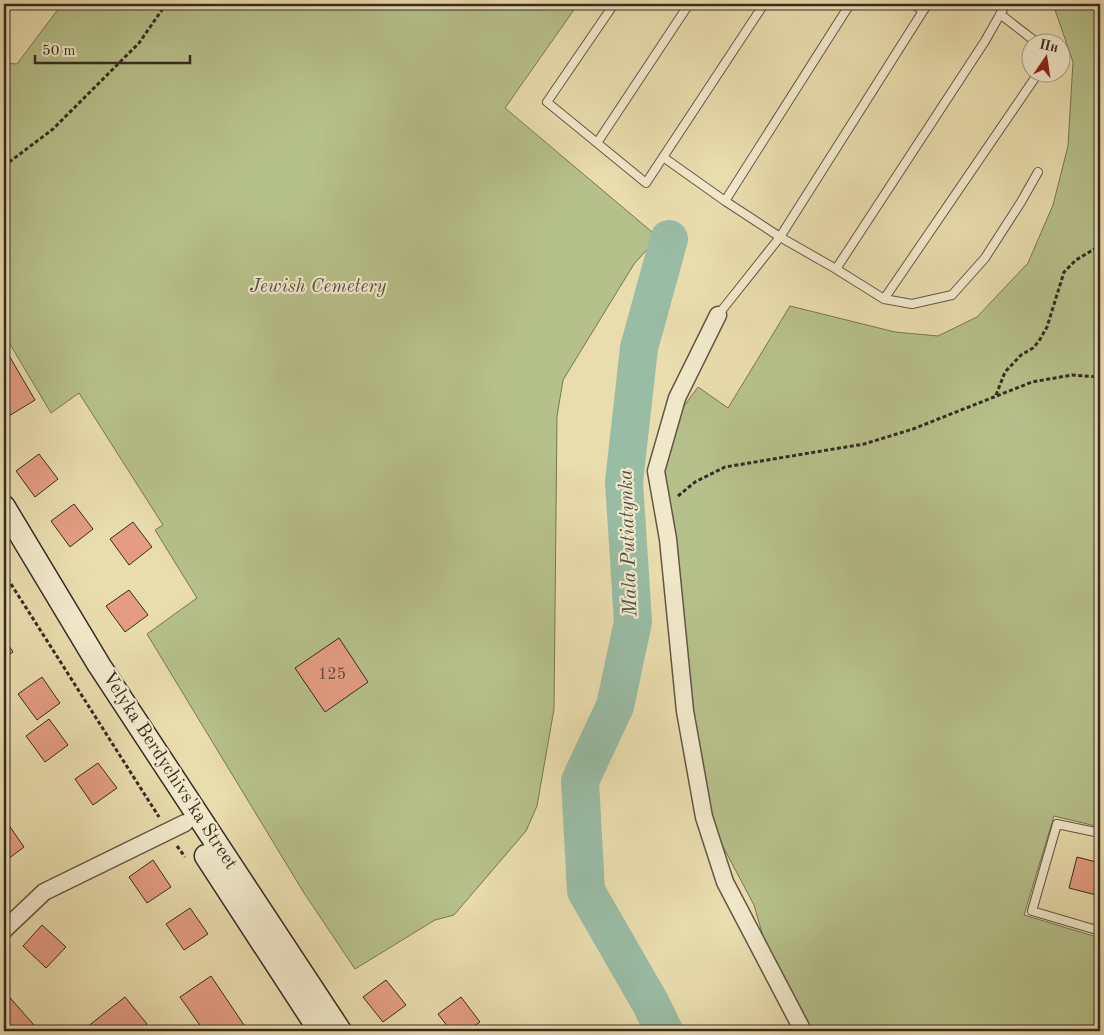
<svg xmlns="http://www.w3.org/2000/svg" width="1104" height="1035" viewBox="0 0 1104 1035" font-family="'Old Standard TT',serif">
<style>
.green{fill:#b6c08a;stroke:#767656}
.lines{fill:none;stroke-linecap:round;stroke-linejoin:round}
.river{stroke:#99bca5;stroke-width:38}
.building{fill:#e49d83;stroke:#372b23}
.service-casing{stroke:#645746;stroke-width:10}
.minor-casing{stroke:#645746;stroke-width:19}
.secondary-casing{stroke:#372b23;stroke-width:25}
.path{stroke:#372b23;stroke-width:3;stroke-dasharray:4 2.5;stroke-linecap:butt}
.service{stroke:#f1e8ca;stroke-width:8}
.minor{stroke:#f1e8ca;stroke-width:16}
.secondary{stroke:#f1e8ca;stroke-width:22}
.labels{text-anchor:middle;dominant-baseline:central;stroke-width:4.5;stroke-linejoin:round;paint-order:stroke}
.number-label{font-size:16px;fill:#62483b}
.park-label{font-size:19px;font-style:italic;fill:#57503d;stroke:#f1e8ca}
.street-label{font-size:19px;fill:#372b23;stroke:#f1e8ca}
.water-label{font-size:20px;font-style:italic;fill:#504f44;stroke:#f1e8ca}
</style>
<rect width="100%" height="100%" fill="#e9dcad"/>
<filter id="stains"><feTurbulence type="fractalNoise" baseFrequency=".004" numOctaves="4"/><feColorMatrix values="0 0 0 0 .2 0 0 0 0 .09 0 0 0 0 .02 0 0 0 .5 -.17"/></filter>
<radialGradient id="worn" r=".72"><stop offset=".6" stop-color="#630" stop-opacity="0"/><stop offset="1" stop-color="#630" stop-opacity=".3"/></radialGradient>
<path class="green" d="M62,4H578L505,108L658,237L634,264L563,380L557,416L554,709L537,806L526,831L454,915L435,920L355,969L304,893L147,634L197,598L155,530L163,525L79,393L51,413L4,334V63L17,64Z
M1053,4H1100V827L1054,816L1024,915L1100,938V1031H807L775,978L754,905L709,820L686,721L659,440L698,387L728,408L790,306L895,332L938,336L977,317L1028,263L1053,205L1068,146L1073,62Z"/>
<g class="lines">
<path class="river" d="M664,1031L651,1004L586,891L580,781L615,706L633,622L624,482L639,348L669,239"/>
</g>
<path class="building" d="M4,347L35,400L4,419Z
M39,454L58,479L35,497L16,471Z
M74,504L93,529L70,547L51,521Z
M133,522L152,547L129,565L110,539Z
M129,590L148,615L125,632L106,606Z
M4,638L13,652L4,658Z
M339,638L368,682L325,712L295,668Z
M42,677L60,703L37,720L18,694Z
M49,719L68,745L45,762L26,736Z
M98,763L117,788L93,805L75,779Z
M6,821L24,847L4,862V822Z
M1077,857L1100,863V896L1069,888Z
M153,860L171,887L147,903L129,877Z
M190,908L208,934L184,950L166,924Z
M42,925L66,947L46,968L23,946Z
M211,976L248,1031H204L180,997Z
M386,980L406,1005L383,1022L363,997Z
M4,991L34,1025L27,1031H4Z
M125,997L147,1024L137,1031H82Z
M461,997L480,1022L467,1031H451L438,1014Z"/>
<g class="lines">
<defs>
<path id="service" d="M614,4L547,102L646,183L764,4
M913,4L923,11L928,4
M1000,14L1036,42
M597,143L689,4
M663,157L725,201L850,4
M725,201L780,237L923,11
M836,269L884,299L1039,72
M884,299L912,304L952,295L985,258L1021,202L1038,172
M718,315L780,237L836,269L985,41L1006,4
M1100,833L1057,824L1032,911L1100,931"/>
<path id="minor" d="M718,315L677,398L656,471L668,539L685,711L704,817L725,882L803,1031
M4,930L44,892L185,823"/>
<path id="secondary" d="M4,507L99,665L340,1031
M206,856L320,1031"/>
</defs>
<use href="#service" class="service-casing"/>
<use href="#minor" class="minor-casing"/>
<use href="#secondary" class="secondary-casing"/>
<path class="path" d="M4,166L53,129L139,43L166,4
M996,395L1005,372L1021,355L1033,348L1039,341L1047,327L1064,272L1076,260L1096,248L1100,247
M678,496L695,482L725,467L864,444L913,429L1032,382L1072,375L1100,377
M4,573L159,817
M177,846L185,857"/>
<use href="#service" class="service"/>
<use href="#minor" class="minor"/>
<use href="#secondary" class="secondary"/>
</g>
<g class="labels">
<g class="number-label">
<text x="332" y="675">125</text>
</g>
<g class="park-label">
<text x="318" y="287">Jewish Cemetery</text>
</g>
<g class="street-label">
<text transform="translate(169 771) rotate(57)">Velyka Berdychivs'ka Street</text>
</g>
<g class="water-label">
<text transform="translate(629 543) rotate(-92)">Mala Putiatynka</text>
</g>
</g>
<rect width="1104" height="1035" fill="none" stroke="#e9dcad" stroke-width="20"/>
<rect x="5" y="5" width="1094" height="1025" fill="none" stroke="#372b23" stroke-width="2.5"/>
<rect x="10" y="10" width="1084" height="1015" fill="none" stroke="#372b23"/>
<g transform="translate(1046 58) rotate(13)"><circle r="24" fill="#f1e8ca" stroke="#a79c87"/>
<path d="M0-4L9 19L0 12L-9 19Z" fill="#8f2418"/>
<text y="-8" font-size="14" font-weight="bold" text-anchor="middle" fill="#372b23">Пн</text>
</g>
<path d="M35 55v8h155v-8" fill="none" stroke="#372b23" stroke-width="2.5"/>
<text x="42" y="55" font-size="15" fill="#372b23" stroke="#f1e8ca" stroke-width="4" paint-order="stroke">50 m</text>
<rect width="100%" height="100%" filter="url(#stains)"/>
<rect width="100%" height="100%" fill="url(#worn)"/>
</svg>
